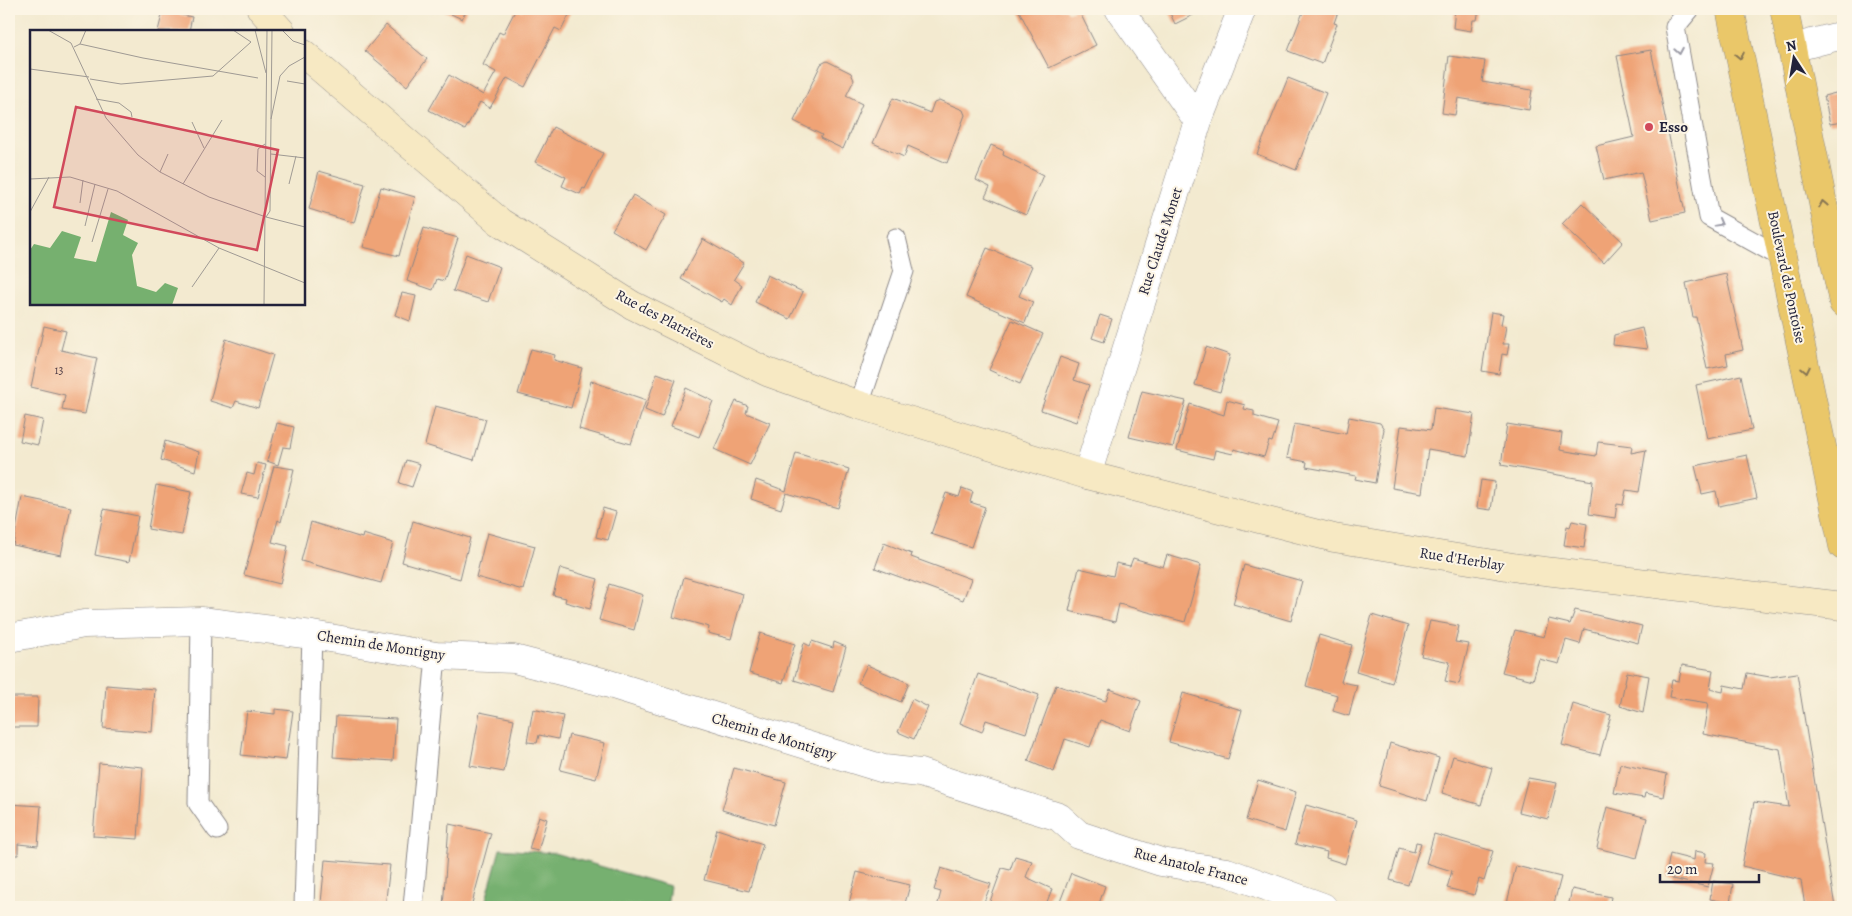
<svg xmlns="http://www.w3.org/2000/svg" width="1852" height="916" viewBox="0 0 1852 916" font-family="Alegreya,serif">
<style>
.forest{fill:#76b06f;stroke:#4c6955}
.building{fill:#efa376}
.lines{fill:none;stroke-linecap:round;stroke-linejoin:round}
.lane-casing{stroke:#8a8686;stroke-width:21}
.street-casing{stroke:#8a8686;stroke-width:29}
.secondary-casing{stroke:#8a8686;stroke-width:29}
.primary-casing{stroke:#8a8686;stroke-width:29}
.lane{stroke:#fff;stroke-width:19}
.street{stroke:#fff;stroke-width:28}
.secondary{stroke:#f7e9c3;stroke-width:28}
.primary{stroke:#eac769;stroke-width:28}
.oneway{stroke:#9c9ca7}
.oneway2{stroke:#867452}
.poi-dot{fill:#d1495b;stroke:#fcf5e5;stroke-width:2}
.labels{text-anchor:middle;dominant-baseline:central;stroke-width:4;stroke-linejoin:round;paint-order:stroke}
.number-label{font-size:12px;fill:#55424a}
.poi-label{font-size:15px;font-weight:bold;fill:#22223b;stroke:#fcf5e5;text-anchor:start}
.street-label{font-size:15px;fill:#22223b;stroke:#fcf5e5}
.inset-road{fill:none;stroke:#9f9a94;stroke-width:1}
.view{fill:#d1495b;fill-opacity:0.15;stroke:#d1495b;stroke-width:2.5}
.inset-edge{fill:none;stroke:#22223b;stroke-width:2.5}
</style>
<rect width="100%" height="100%" fill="#fcf5e5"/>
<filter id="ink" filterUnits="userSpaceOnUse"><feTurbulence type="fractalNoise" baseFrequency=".02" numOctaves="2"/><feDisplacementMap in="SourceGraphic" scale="10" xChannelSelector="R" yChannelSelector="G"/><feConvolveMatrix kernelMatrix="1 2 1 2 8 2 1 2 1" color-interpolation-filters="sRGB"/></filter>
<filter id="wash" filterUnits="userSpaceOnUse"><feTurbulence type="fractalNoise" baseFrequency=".0096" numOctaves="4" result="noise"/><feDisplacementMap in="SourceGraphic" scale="20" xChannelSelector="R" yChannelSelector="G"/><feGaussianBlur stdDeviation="1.12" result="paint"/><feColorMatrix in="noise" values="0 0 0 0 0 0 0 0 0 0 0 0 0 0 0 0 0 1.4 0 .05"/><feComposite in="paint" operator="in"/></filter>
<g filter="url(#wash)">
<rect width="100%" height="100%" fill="#f3ead0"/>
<path class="forest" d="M500,849L554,853L670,886L667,907H484Z"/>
<g id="blocks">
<path class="building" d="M440,9H467L462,19Z
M516,9L522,11L523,9H572L561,31L555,28L525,87L507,78L490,108L480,102L465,130L429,110L449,75L483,95L496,72L483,65L499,32L503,34Z
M1018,9H1066L1068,12L1078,9L1096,45L1049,68Z
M1168,9H1205L1175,24Z
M1296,9H1339L1334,23L1337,24L1322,64L1288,51L1303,12Z
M1455,9H1479L1477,20H1473L1471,31L1453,28Z
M163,11L192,17L189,31H158Z
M386,25L427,59L407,86L365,51Z
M1651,50L1685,213L1652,220L1641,172L1604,180L1596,146L1634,137L1617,56Z
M1449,56L1485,61L1482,82L1532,90L1529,110L1458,98L1455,115L1442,113Z
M827,61L851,73L854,80L846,96L862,104L843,149L820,138L822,135L794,121L821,64Z
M1288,78L1326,93L1296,170L1257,154Z
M1843,91V122L1830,124L1824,96Z
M893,98L930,113L934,102L939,100L963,110L965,115L947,163L908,146L904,157L873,143Z
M553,127L603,153L585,189L583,188L580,194L562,186L566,177L535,162Z
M991,145L1004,151L1003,155L1043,175L1026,215L985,197L990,187L976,180Z
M319,171L365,184L354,223L309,209Z
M381,187L415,197L399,256L363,247Z
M633,195L666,215L646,250L612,230Z
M1582,203L1623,242L1604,263L1562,224Z
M424,228L458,238L444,281L437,279L433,290L407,281Z
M703,239L744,263L734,279L742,285L732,305L724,299L722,302L681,279Z
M987,248L1032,266L1019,296L1033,302L1025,323L966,297Z
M466,254L500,267L488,302L453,291Z
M1726,274L1743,350L1726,354L1728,365L1707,369L1696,317H1693L1686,283Z
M767,275L803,292L790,319L755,302Z
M402,293L416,296L410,321L395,315Z
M1491,312L1503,314L1501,325L1506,326L1503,344H1509L1507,355L1502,354L1499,374L1482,371Z
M1100,315L1112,319L1104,342L1092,338Z
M1012,320L1043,334L1020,384L989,370Z
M44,326L66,331L61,350L97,358L85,414L62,410L65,395L31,387Z
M1642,328L1647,349L1613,345L1614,335Z
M226,339L273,355L258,408L236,401L233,408L210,401Z
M1206,347L1230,355L1220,392L1195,385Z
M531,349L555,355L554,360L582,368L571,408L518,394Z
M1060,357L1079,364L1074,380L1089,385L1076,422L1041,410Z
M657,373L676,380L662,417L645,410Z
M1741,375L1752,430L1707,439L1696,385Z
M591,381L646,400L631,444L579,429Z
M686,388L713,401L699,437L671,426Z
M1142,391L1186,401L1173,447L1129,437Z
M1227,400L1245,405L1244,409L1254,411V416L1278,423L1272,442L1269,441L1264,457L1234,449L1233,454L1215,450L1213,459L1177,450L1190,404L1224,415Z
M736,401L748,406L746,413L770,423L750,465L714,449Z
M435,406L486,419L474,460L425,445Z
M1434,408L1474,414L1468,456L1428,449L1422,493L1392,488L1401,426L1431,430Z
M25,416L43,420L38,445L20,441Z
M1349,417L1380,423L1384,429L1375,483L1355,479L1356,476L1306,467L1307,462L1287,458L1294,424L1346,434Z
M277,423L294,427L290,448L283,447L278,465L267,461Z
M1507,424L1562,433L1560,450L1596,456L1598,442L1632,446L1631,453L1646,450L1639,492L1626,490L1623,505L1617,504L1615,518L1589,514L1593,481L1501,465Z
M165,441L199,452L195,471L161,460Z
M796,453L849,469L838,508L786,493L781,509L751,499L756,480L786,491Z
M1747,455L1757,498L1719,506L1716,491L1702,494L1695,466Z
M406,460L420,464L412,487L399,483Z
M257,463L266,465L258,497L241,494L247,473L254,475Z
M274,466L294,469L281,522L278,520L272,542L288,546L280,584L244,575Z
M1481,480L1495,482L1491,510L1477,508Z
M156,485L191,492L182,535L148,529Z
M962,488L973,492L970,502L985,507L971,547L931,534L946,493L959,497Z
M22,497L71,507L61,555L13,545Z
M603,508L616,512L608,540L596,537Z
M104,509L138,516L129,562L95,555Z
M413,521L470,538L460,579L402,562Z
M1572,521L1587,524L1584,548L1564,545L1567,526L1570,527Z
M311,522L362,538L363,534L393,543L381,583L301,561Z
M487,533L535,546L523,590L476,577Z
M884,543L912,554L911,557L971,579L963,600L875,568Z
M1167,555L1201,565L1185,622L1119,604L1115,622L1069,611L1079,568L1113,576L1116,563L1130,566L1133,558L1163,567Z
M1244,565L1302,581L1291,621L1233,604Z
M560,568L598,579L590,609L565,602L566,598L553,595Z
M684,577L743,594L731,639L708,633L709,627L673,617Z
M609,584L643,595L634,630L599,620Z
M1575,610L1642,626L1638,643L1584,629L1580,644L1566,640L1559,664L1539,659L1533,680L1502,672L1515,630L1544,637L1549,619L1570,624Z
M1372,615L1408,626L1392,683L1356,672Z
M1430,621L1459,626L1455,642L1469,644L1459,684L1445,681L1450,662L1421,656Z
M760,633L795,644L783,683L749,673Z
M1319,635L1352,645L1341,682L1357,685L1349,716L1333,711L1337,695L1306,686Z
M812,641L833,648L834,642L846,647L833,692L794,680L804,643L810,646Z
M867,665L909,683L901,702L858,683Z
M1682,665L1713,670L1710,689L1723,692L1724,685L1744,689L1747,673L1770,677L1797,673L1835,907H1805L1801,880L1742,866L1754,802L1789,807L1780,749L1703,734L1708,703L1669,697L1672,680L1679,681Z
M1627,672L1649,676L1643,713L1620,706Z
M978,674L1039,695L1026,733L986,720L982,732L960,723Z
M106,685L155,689L152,732L103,728Z
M1056,685L1106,701L1110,689L1141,701L1130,731L1100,720L1090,747L1065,739L1054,772L1028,761Z
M1183,693L1242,710L1228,759L1169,742Z
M9,697H38L37,727H9Z
M912,699L928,707L914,739L898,732Z
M1573,704L1611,715L1600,755L1562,745Z
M275,709L293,711L286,760L241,755L247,711L275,714Z
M533,709L563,716L558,739L539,735L537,743L527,742Z
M480,712L514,719L504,772L470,766Z
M336,716L396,719L393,761L333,757Z
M569,735L605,743L596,779L560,770Z
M1390,743L1439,758L1427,801L1379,786Z
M1453,756L1492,768L1481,805L1442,793Z
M99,763L143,767L138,839L93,836Z
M1620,764L1667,774L1663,797L1645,793L1644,798L1614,793Z
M734,768L786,782L774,825L722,810Z
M1528,778L1557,783L1548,819L1519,812Z
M1258,780L1296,792L1285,832L1246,820Z
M9,804L41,806L38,846L18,844V855H9Z
M1306,805L1357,820L1345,864L1326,858L1327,852L1295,844Z
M1607,807L1647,818L1637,858L1597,848Z
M539,816L547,819L538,851L529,849Z
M449,824L491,833L471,907H443Z
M717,829L763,844L749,891L704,880Z
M1434,834L1493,851L1484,881L1479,879L1474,895L1447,888L1452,871L1426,863Z
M1416,842L1421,843L1408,885L1390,880L1399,848L1414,852Z
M1695,851L1706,853L1705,862L1714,863L1708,887L1672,879L1673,876L1666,875L1670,854L1694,860Z
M1015,856L1032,861L1026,877L1052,889L1045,907H988L1002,868L1010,870Z
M325,860L390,865L385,907L321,903Z
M1516,866L1561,877L1553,907H1506Z
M941,868L991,884L982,907H937L941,892L934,890Z
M857,872L910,885L904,907H848Z
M1071,873L1105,886L1098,907H1058Z
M1713,881L1733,884L1730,903L1710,899Z
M1572,889L1611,897L1609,907H1568Z"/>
</g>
</g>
<g filter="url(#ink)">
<use href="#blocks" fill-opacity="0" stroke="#8a8686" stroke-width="1"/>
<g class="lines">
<defs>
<path id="lane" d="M1690,9L1675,27L1709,217L1783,258
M859,405L904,271L896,238
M201,621L198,803L217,830
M304,907L312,635
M413,907L436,656"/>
<path id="street" d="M1119,9L1198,121
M1792,48L1843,35
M1087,475L1198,121L1242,9
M9,638L84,624L201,621L312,635L436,656L514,659L603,682L884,769L920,773L1059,817L1079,835L1161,862L1227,872L1323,907"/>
<path id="secondary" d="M261,9L281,31
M304,54L500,222L632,305L767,372L859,405L1087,475L1334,538L1519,568L1843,606"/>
<path id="primary" d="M1730,9L1843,546
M1784,9L1843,303"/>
</defs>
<use href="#lane" class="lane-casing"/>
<use href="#street" class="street-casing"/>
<use href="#secondary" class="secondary-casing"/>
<use href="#primary" class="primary-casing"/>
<use href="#lane" class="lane"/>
<use href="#street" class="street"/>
<use href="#secondary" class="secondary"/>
<use href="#primary" class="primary"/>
</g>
<defs><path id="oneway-chevron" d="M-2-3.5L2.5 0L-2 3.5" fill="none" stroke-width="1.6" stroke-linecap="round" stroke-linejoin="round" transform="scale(1.25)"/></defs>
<g class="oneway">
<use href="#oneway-chevron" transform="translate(1679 51) rotate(80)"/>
<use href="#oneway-chevron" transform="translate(1719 223) rotate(29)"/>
</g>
<g class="oneway2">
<use href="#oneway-chevron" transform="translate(1740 56) rotate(78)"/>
<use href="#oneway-chevron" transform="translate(1823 204) rotate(-101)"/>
<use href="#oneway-chevron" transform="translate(1806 370) rotate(78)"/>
</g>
</g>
<circle class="poi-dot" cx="1649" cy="127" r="5"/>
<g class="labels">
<g class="number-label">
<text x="59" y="370">13</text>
</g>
<g class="poi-label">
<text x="1659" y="127">Esso</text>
</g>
<g class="street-label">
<text transform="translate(1160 241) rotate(-72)">Rue Claude Monet</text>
<text transform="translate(1787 277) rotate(78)">Boulevard de Pontoise</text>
<text transform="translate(665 319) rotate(28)">Rue des Platrières</text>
<text transform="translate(1462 559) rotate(9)">Rue d'Herblay</text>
<text transform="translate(381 645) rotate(9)">Chemin de Montigny</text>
<text transform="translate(774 736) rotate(17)">Chemin de Montigny</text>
<text transform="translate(1191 866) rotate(14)">Rue Anatole France</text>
</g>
</g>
<g transform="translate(30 30)">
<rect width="275" height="275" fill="#f3ead0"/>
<path d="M81,182L98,190L93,205L108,213L102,225L107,256L126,262L135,253L148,258L142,275H0V220L4,214L20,218L32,201L51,207L44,228L66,232Z" fill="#76b06f"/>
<path class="inset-road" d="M18,0L41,13L76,88L108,125L130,142L179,167L236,187M225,0L236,43M252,0L263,11L275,15M50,14L56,0M44,17L50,14L113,28L228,48M0,39L59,47M60,49L91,54L183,46L221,12L203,0M257,51L275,54M66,69L89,73L101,82L102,87M241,89L250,46L259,36L275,27M162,92L174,118M241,124L275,128M130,142L138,124M235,147L227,141L228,119L235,114M0,149L40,147L87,161L189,218L275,253M153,154L192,90M259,154L266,126M50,173L53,150M0,182L19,147M236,187L275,197M236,187L240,181L242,0M55,196L65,154M62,212L78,159M162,257L189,218M234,275L237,0"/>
<path class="view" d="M46,77L248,120L227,220L24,177Z"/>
<rect width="275" height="275" class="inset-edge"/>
</g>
<rect width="1852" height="916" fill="none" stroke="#fcf5e5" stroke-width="30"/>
<g transform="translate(1794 58) rotate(348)" stroke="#fcf5e5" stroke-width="4" paint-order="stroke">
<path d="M0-4L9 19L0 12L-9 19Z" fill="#22223b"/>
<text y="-8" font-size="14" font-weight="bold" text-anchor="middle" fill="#22223b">N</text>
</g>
<path d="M1660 874v8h99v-8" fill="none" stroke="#22223b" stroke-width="2.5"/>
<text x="1667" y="874" font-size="15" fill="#22223b" stroke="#fcf5e5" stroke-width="4" paint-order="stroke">20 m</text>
</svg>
